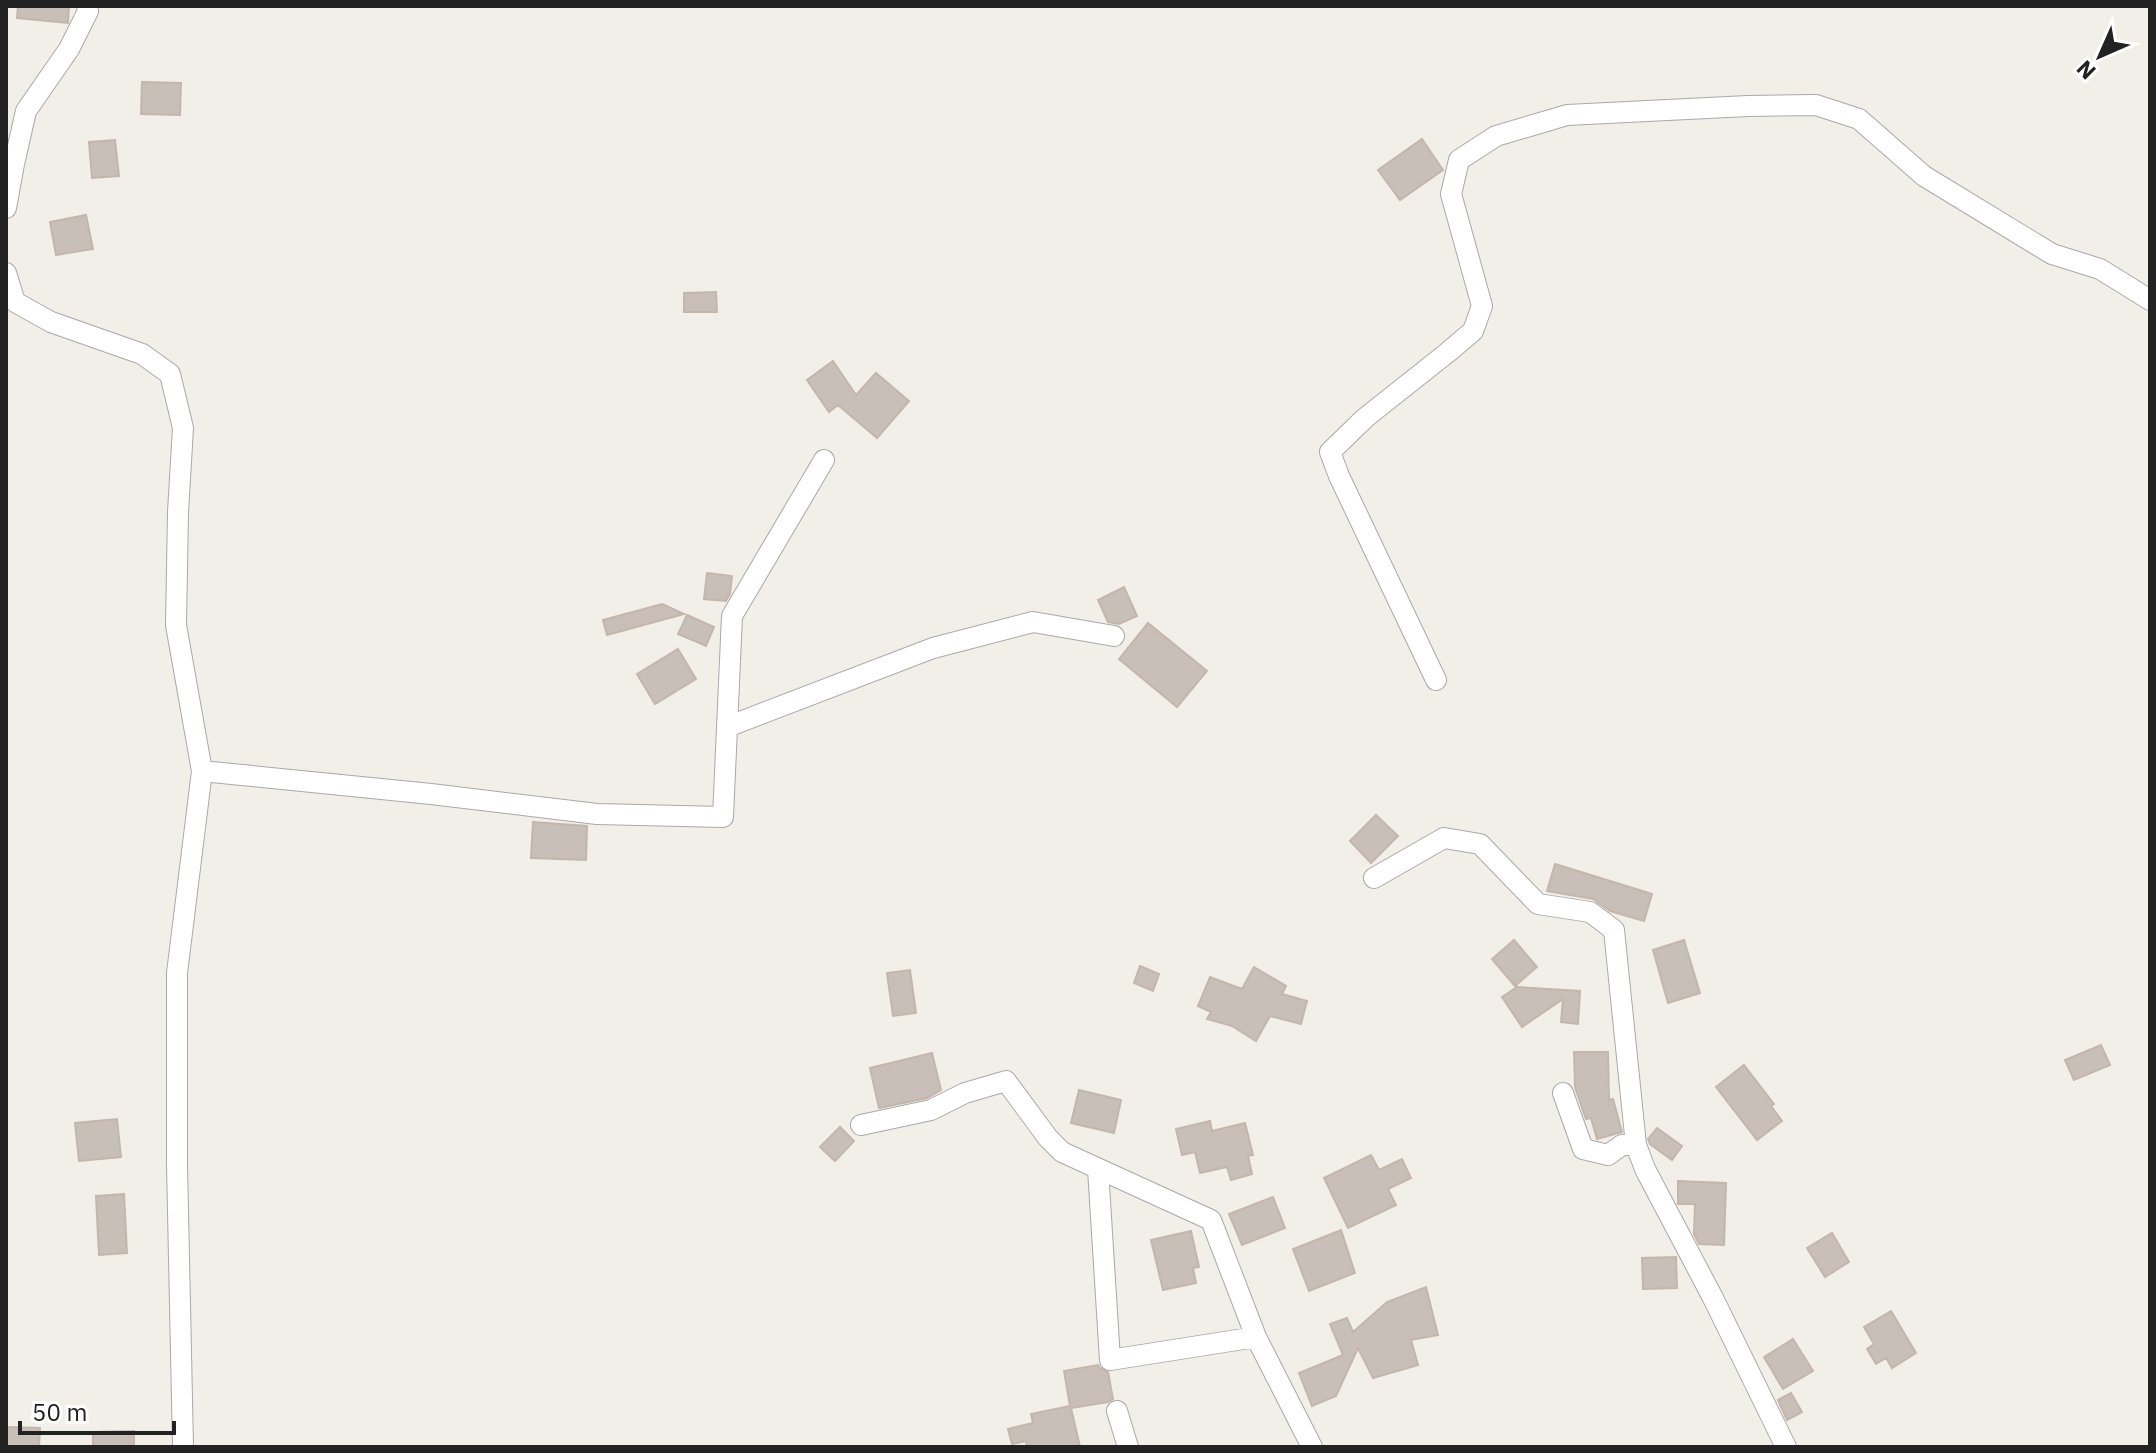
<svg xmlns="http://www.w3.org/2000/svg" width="2156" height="1453" viewBox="0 0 2156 1453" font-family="'IBM Plex Sans',sans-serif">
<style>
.building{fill:#c7bfb8;stroke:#c4b6ab;stroke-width:2}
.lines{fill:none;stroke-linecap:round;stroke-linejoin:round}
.minor-casing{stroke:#a9a9a9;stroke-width:22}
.minor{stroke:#fff;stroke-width:20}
</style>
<rect width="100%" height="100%" fill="#f2efe9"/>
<path class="building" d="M18,6H69L68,23L17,18Z
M142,82L181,83L180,115L141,114Z
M1422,139L1443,170L1400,200L1378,170Z
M115,140L119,176L92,178L89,142Z
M86,215L93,249L56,255L50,222Z
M716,292L717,312H684V293Z
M833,361L856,395L876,373L909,401L877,438L838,405L829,412L807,380Z
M707,573L732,576L730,594L726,601L704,599Z
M1124,587L1137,616L1119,624L1108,622L1098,600Z
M662,604L684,614L607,635L603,620Z
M687,615L714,627L706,646L678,634Z
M1148,623L1207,671L1177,707L1119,659Z
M678,649L696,679L655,704L637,674Z
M1376,815L1398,836L1371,863L1350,841Z
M533,822L587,826L586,860L531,858Z
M1555,864L1652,894L1644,921L1610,911L1593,899L1547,891Z
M1514,940L1537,967L1515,986L1492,959Z
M1684,940L1700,993L1668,1003L1653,950Z
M1140,966L1159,974L1153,991L1134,983Z
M1254,967L1286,986L1282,994L1307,1001L1301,1024L1270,1016L1256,1041L1232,1026L1207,1019L1211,1012L1198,1006L1210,977L1242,989Z
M910,970L916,1013L893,1016L887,973Z
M1517,987L1580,991L1578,1024L1561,1022L1563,999L1522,1027L1502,997Z
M2101,1045L2110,1065L2074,1080L2065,1060Z
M1574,1052H1608L1609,1100L1613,1099L1622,1132L1597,1139L1591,1118L1586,1119L1575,1087Z
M932,1053L941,1090L927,1098L879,1108L870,1068Z
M1744,1065L1774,1104L1771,1106L1782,1121L1757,1140L1716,1087Z
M1079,1090L1121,1100L1114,1133L1071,1123Z
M117,1119L121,1157L79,1161L75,1123Z
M1210,1121L1212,1131L1245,1123L1253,1155L1248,1156L1252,1174L1231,1180L1227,1167L1200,1173L1195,1152L1182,1155L1176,1129Z
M840,1127L854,1141L835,1161L820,1147Z
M1657,1128L1682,1146L1672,1160L1650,1144L1648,1139Z
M1371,1155L1379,1170L1402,1159L1411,1178L1388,1189L1396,1205L1348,1228L1324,1178Z
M1678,1181L1726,1183L1724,1245L1699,1244L1694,1234L1695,1204H1678Z
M124,1194L127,1253L99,1255L96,1196Z
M1273,1197L1285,1228L1242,1245L1229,1214Z
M1341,1230L1355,1273L1309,1291L1293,1249Z
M1191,1231L1199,1267L1193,1268L1196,1283L1163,1290L1151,1240Z
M1832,1233L1849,1262L1825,1277L1807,1248Z
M1676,1257L1677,1288L1643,1289L1642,1258Z
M1426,1287L1438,1335L1411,1340L1418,1365L1373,1378L1358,1348L1336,1396L1312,1406L1299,1373L1343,1355L1330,1324L1347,1318L1353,1332L1387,1302Z
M1891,1311L1916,1353L1892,1368L1886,1358L1876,1364L1867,1349L1874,1344L1864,1327Z
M1793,1339L1813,1371L1783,1389L1764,1357Z
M1098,1365L1100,1368L1108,1372L1113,1399L1108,1402L1071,1408L1080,1447H1027L1026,1441L1012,1444L1008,1429L1033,1423L1031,1414L1070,1406L1064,1371Z
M1791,1393L1802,1412L1787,1420L1778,1400Z
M6,1427L40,1428L39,1447H6Z
M134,1431V1447H93V1432Z"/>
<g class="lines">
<defs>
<path id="minor" d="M6,208L14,164L26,111L69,49L88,11L87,6
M6,273L15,302L51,322L142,354L170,374L183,428L178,512L176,625L202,771L177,973V1164L183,1447
M1436,680L1339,476L1330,452L1365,418L1447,353L1473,331L1482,306L1451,194L1459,160L1496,136L1567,115L1748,106L1816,105L1859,119L1924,176L2052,254L2100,269L2150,300
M727,727L933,648L1033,622L1114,636
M202,771L431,794L597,814L723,817L732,616L824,460
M1374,878L1444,838L1480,844L1538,904L1590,912L1614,930L1636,1145
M1563,1093L1583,1149L1608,1155L1622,1145H1636L1645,1169L1713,1298L1786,1447
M861,1125L931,1110L965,1093L1006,1081L1048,1138L1062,1152L1211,1220L1256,1337L1312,1447
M1098,1169L1110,1360L1256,1337
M1117,1411L1128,1447"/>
</defs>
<use href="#minor" class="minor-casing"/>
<use href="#minor" class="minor"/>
</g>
<rect width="2156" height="1453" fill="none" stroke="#222222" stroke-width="16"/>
<g transform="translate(2100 56) rotate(225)" stroke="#ffffff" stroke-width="6" paint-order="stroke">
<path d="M0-6L14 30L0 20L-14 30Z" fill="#222222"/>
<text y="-12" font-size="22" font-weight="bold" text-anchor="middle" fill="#222222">N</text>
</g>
<path d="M20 1421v12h154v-12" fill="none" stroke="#222222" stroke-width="4"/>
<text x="32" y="1421" font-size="24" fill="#222222" stroke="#ffffff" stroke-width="6" paint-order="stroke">50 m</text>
</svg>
